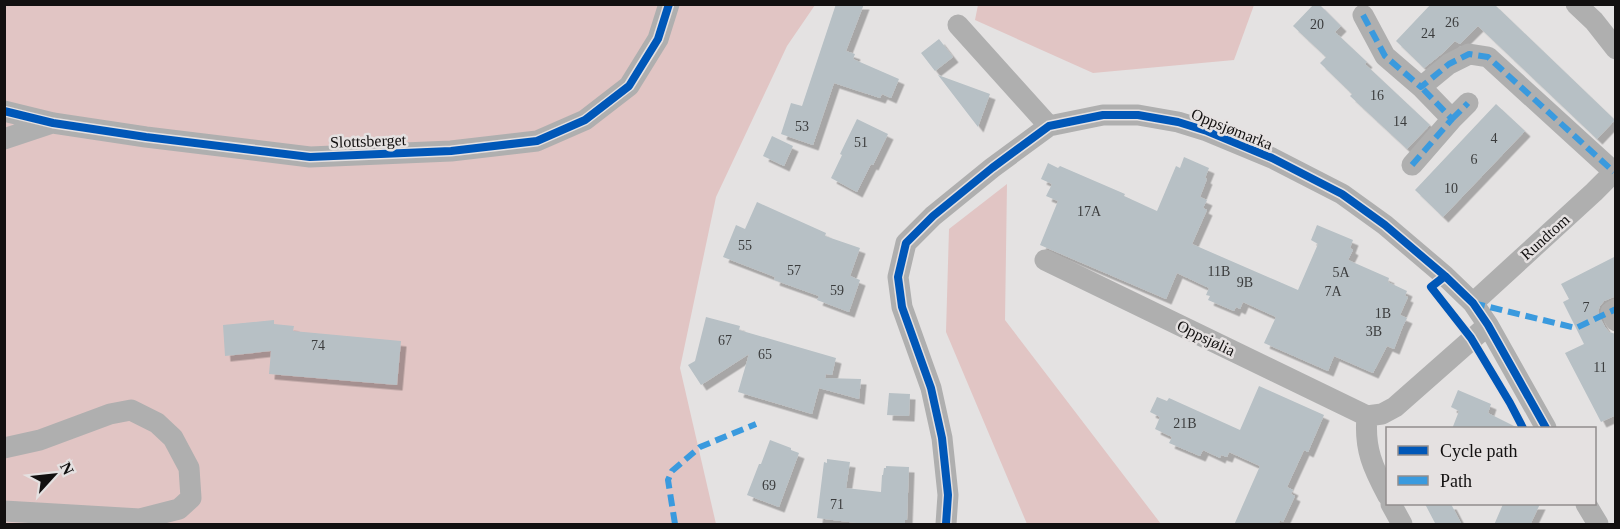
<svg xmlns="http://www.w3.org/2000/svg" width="1620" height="529" viewBox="0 0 1620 529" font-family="Georgia,serif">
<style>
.green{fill:#e1c5c4}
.building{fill:#b7c0c5;filter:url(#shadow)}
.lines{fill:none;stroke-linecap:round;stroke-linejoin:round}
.street{stroke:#afafaf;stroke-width:21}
.quiet{stroke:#3a9ade;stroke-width:6;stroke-dasharray:12 6;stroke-linecap:butt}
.cycleway-casing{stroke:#e5e1e1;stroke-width:11}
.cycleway{stroke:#0057b8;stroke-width:8}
.labels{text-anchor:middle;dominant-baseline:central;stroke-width:5;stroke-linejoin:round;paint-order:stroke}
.number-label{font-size:14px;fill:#3b3c3d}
.street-label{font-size:16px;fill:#121010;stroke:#e5e1e1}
</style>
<defs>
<filter id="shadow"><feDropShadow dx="5.5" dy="5.5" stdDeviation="0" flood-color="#0004"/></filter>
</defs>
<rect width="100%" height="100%" fill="#e4e2e2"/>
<path class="green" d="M4,5H815L787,46L716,197L680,368L716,524H5Z
M978,5V4L1254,5L1234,60L1093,73L975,20Z
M1007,184L1005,320L1161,524H1027L946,332L949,229Z"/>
<path class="building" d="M836,4H864L846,51L855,54L853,59L899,79L891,98L882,94L880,98L834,83L813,145L781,134L791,103L802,106Z
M1314,4H1319L1341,26L1335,32L1367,62L1365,64L1430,125L1407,149L1350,96L1352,94L1320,63L1326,57L1293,26Z
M1431,4H1494L1615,120L1597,139L1478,26L1460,44L1455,41L1444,52L1424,68L1396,41Z
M939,39L953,57L935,71L921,53Z
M938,75L990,94L978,127Z
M1496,104L1525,131L1443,217L1415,190Z
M857,119L888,134L873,165L871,164L857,192L831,178L842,155L840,154Z
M772,136L793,146L784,166L763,156Z
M1184,157L1209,168L1205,178L1207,179L1200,197L1207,200L1203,208L1207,210L1192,244L1298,290L1318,244L1311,240L1317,225L1353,240L1350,248L1353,250L1348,260L1389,278L1388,282L1407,291L1405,296L1408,297L1400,315L1407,318L1403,326L1394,349L1387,346L1373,373L1334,356L1328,371L1264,343L1276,317L1243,302L1240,309L1236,307L1234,311L1208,300L1210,296L1206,295L1209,288L1177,273L1166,299L1040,245L1058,201L1046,196L1052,184L1041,179L1048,163L1058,168L1060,166L1125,194L1124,196L1157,211L1176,166L1180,168Z
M757,202L826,233L825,236L860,248L850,276L860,280L849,312L817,300L819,296L774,280L775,277L723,257L736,225L745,229Z
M1616,256V296L1604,301L1600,306L1598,311L1600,318L1605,327L1609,332L1616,334V415L1601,422L1565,353L1584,344L1563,302L1569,299L1561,284Z
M706,317L740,326L739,330L836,358L832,375L826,374L825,378L861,379L859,399L819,388L812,414L738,392L749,354L701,385L688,365L695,361Z
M274,320V324L294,326L293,331L401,341L397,385L269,374L271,351L225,356L223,325Z
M1259,386L1324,415L1308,452L1304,450L1287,487L1293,490L1291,494L1295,496L1283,522L1280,520L1278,525H1234L1260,466L1229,452L1227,457L1221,455L1220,458L1203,450L1200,456L1169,443L1172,437L1155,429L1160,417L1150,412L1157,397L1167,401L1169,398L1240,430Z
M1458,390L1491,404L1488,413L1520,429H1452L1459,411L1451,407Z
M889,393L910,394L909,416L887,415Z
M770,440L791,448V450L799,453L779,507L747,495L759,464H761Z
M827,459L850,462L846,488L881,492L882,475H883L884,468H886V466L909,467L907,520H905V525H873L817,518L824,462L827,463Z
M1425,504H1451L1462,525H1436Z
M1503,504H1540L1530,525H1494Z"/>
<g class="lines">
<path class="street" d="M1576,4L1594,21L1616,49
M1363,15L1385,56L1421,87L1449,64L1469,54L1488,57L1614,172
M958,25L1049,126
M4,111L53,123L146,137L310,157L451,151L537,141L585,120L629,86L658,39L669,4
M1452,119L1468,103
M4,139L52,123
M1412,165L1452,119L1421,87
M1045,260L1367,416C1364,449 1373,468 1388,496
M1473,303L1594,192L1616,170
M1616,309L1611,312L1616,321
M1367,416L1382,414L1395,407L1488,325
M4,448L40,440L110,414L131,410L157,423L173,438L189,468L191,498L179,509L140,519L4,511
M1391,504L1402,524
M1586,504L1598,524
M946,524L948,495L942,438L931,388L902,307L898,277L906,243L933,216L992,168L1049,126L1103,115H1138L1178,122L1207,131L1272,158L1342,194L1385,225L1445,276L1473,303L1488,325L1546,428"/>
<path class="quiet" d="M1363,15L1385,56L1421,87L1449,64L1469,54L1488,57L1614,172
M1452,119L1468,103
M1412,165L1452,119L1421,87
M1473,303L1576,328L1616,309
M675,524L668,480L672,471L700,447L756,424"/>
<defs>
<path id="cycleway" d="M4,111L53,123L146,137L310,157L451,151L537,141L585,120L629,86L658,39L669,4
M1445,276L1431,287L1471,338L1510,403L1523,428
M946,524L948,495L942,438L931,388L902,307L898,277L906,243L933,216L992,168L1049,126L1103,115H1138L1178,122L1207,131L1272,158L1342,194L1385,225L1445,276L1473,303L1488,325L1546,428"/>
</defs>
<use href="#cycleway" class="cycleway-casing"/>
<use href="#cycleway" class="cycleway"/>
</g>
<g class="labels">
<g class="number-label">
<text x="1452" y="22">26</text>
<text x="1317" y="24">20</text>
<text x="1428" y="33">24</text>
<text x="1377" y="95">16</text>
<text x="1400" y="121">14</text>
<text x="802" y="126">53</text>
<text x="1494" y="138">4</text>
<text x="861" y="142">51</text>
<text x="1474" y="159">6</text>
<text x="1451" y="188">10</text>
<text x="1089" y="211">17A</text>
<text x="745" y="245">55</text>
<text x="794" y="270">57</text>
<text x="1219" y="271">11B</text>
<text x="1341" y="272">5A</text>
<text x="1245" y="282">9B</text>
<text x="837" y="290">59</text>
<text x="1333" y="291">7A</text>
<text x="1586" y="307">7</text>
<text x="1383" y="313">1B</text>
<text x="1374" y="331">3B</text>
<text x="725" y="340">67</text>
<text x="318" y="345">74</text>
<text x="765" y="354">65</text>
<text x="1600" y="367">11</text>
<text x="1185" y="423">21B</text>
<text x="769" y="485">69</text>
<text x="837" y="504">71</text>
</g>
<g class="street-label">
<text transform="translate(1232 129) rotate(22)">Oppsjømarka</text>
<text transform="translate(368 141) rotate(-2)">Slottsberget</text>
<text transform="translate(1545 237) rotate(-42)">Rundtom</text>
<text transform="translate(1206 338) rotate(26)">Oppsjølia</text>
</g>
</g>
<rect width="1620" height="529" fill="none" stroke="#121010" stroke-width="12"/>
<rect x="1386" y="427" width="210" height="78" fill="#e5e1e1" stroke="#918d8d" stroke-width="1.5"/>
<rect x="1398" y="446" width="30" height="9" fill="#0057b8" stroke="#918d8d" stroke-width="1.5"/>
<text x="1440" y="457" font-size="18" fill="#121010">Cycle path</text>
<rect x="1398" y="476" width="30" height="9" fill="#3a9ade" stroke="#918d8d" stroke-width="1.5"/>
<text x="1440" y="487" font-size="18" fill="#121010">Path</text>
<g transform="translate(54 475) rotate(63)" stroke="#e5e1e1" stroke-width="4.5" paint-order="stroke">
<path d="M0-4.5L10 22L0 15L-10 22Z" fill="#121010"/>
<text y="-9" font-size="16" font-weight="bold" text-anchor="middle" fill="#121010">N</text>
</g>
</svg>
